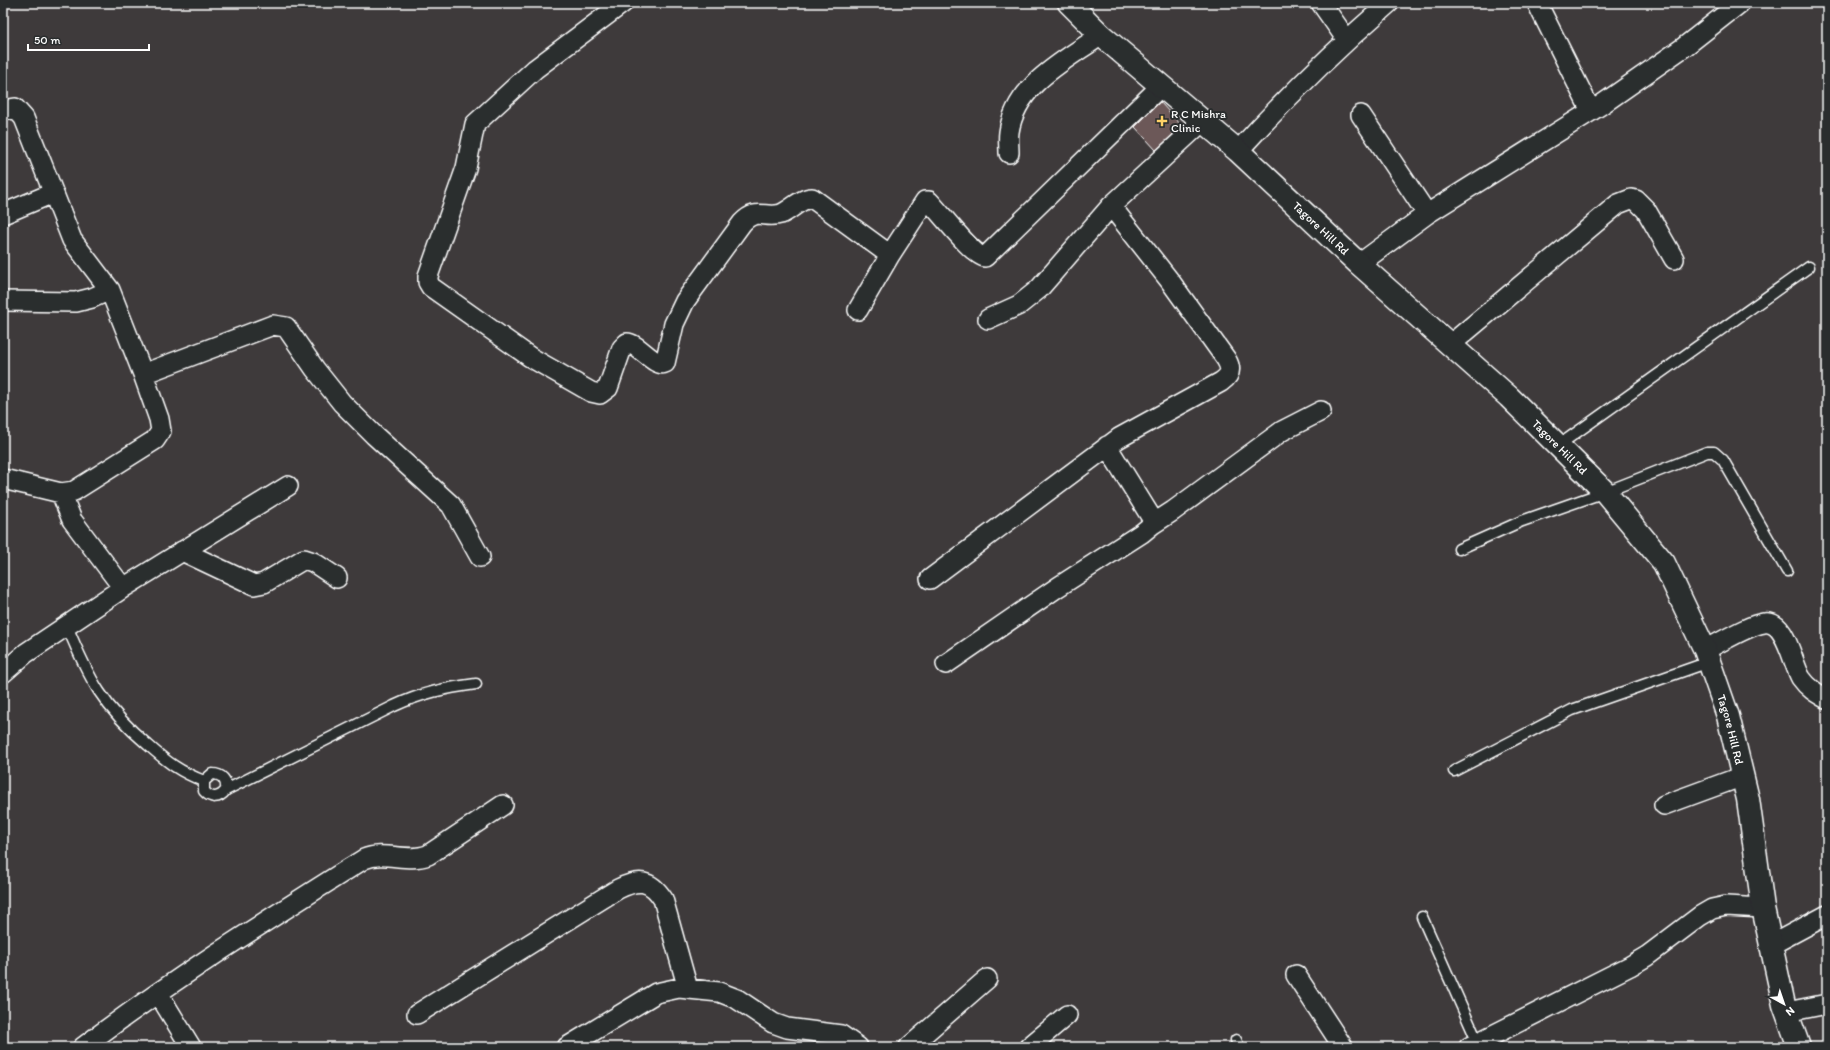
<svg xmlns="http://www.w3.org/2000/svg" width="1830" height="1050" viewBox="0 0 1830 1050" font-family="Itim,sans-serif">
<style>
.building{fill:#6c5958;stroke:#fff}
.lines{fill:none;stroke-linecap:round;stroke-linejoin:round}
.lane-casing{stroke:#fff;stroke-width:13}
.street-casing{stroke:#fff;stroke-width:22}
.secondary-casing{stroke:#fff;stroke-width:25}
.lane{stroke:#2a2d2e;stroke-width:10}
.street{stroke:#2a2d2e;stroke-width:19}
.secondary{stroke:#2a2d2e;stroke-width:22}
.poi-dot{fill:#ffd166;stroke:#2a2d2e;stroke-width:1.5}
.labels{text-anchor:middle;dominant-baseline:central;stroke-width:4;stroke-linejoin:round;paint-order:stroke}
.poi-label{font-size:12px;fill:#fff;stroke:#2a2d2e;text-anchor:start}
.street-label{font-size:12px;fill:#fff;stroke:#2a2d2e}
</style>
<rect width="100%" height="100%" fill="#3e3a3b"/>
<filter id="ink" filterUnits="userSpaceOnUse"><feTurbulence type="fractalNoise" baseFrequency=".025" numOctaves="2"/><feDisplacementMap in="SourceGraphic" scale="8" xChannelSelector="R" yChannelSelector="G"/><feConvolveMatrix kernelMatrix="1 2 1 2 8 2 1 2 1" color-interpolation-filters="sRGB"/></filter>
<g filter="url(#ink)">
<path class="building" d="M1160,102L1182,126L1156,150L1135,127Z"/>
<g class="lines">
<defs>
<path id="lane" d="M1559,445L1809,267
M1459,549L1522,521L1605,492L1707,452H1714L1723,460L1787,571
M67,626C89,679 103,707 148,745C167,762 180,772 204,781
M1454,771L1572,710L1709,662
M226,790C227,780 222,774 212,774L204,781V791C211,799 219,799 226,790L394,706C422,693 445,688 476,684
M1422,917L1478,1043
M1236,1040L1239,1047"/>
<path id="street" d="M623,3L535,69L475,124L466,168L428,276V282L431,287L530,357L591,392L600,394L608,388L622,348L627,343C638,343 655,368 665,363L674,324L685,301L742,223C757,207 764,219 781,214C791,210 801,198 812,198L890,255
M1321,3L1347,40
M1537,3L1591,111
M3,110L15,108L24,118L72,240L110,290L143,374L159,419L161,431L155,440L74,491L61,493L3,479
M1361,115L1427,214
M1238,151C1285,99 1336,49 1389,3
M1009,153C1009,147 1008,139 1009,132C1016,84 1065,61 1101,35
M3,214L53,193
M1359,264L1427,214L1601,105L1684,47L1740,3
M3,301L76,302L92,298L110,290
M858,310L890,255L925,201H929C939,211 974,257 985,257L1160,87
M988,319L1019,305L1039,289L1111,206L1203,121
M1451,344L1618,204L1631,199L1636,200L1646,210L1674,259
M143,374L273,325L286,327L315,369L342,403L374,435L451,505L480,557
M61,493L72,520L123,588
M1153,524L1173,511L1282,431L1321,411
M182,551L254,585L264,583L304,559L313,562L337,578
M930,579L1119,438L1221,382C1231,375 1232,369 1226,359L1170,281L1111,206
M1705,650C1720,643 1748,625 1764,623C1786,619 1792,663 1801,678C1808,688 1816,693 1827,699
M946,664L1058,587L1142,533L1153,524L1151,517L1107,446
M3,673L26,653L123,588L288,486
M1664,805L1743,776
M1771,945L1827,915
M1296,975L1343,1047
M158,993L191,1047
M1787,1012L1827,1004
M417,1014L618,889C638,879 650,879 663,899L688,989
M83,1047C173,979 269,919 364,859C384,850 407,863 428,855L503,805
M567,1047L656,993L679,988L719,992L737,999L773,1023L787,1028L841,1035L858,1047
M909,1047L987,979
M1029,1047L1067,1015
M1469,1047L1630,966L1647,956L1700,916L1712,909L1726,906L1763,908"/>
<g id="secondary">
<path id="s1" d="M1069,3L1101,35L1238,151L1359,264L1509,397L1605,492L1664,563L1705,650L1728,716L1748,799L1763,908L1784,1005L1799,1047"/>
</g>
</defs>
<use href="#lane" class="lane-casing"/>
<use href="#street" class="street-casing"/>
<use href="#secondary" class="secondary-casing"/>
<use href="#lane" class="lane"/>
<use href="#street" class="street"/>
<use href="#secondary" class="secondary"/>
</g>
</g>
<path class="poi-dot" d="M1160 115h4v4h4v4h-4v4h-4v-4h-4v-4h4z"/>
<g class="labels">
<g class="poi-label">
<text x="1171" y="114">R C Mishra<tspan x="1171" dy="14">Clinic</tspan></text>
</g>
<g class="street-label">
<text stroke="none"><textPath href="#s1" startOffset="338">Tagore Hill Rd</textPath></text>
<text stroke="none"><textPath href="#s1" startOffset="662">Tagore Hill Rd</textPath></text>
<text stroke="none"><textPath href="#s1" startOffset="998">Tagore Hill Rd</textPath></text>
</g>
</g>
<rect width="1830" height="1050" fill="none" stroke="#2a2d2e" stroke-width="16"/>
<rect x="8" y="8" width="1814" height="1034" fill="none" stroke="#fff" stroke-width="1.5" filter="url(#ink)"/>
<g transform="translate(1784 1004) rotate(140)" stroke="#2a2d2e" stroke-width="3" paint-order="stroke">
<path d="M0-3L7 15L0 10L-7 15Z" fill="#ffffff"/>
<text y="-6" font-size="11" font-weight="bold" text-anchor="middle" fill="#ffffff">N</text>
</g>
<path d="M28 44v6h121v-6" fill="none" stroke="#ffffff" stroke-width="2"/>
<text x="34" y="44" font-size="12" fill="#ffffff" stroke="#2a2d2e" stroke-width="3" paint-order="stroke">50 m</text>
</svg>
